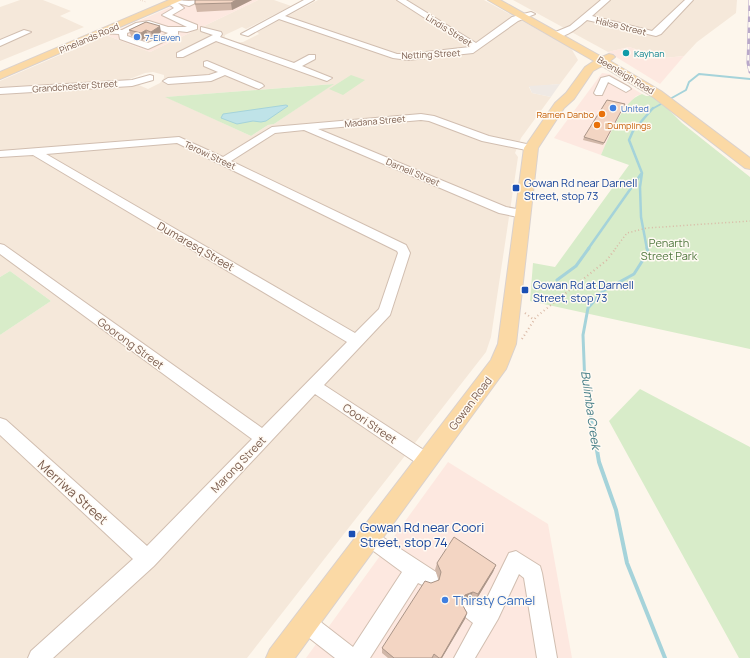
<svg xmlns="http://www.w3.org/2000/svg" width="750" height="658" viewBox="0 0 750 658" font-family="Manrope,sans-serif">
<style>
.residential{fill:#f5e8da;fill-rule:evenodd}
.commercial{fill:#fde8e0}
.industrial{fill:#efe9e4}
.green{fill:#d8ecc9}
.water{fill:#bfe3e8;stroke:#a5d3da}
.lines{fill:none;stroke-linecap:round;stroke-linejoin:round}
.stream-far3{stroke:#a5d3da;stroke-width:2}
.stream-far2{stroke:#a5d3da;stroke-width:2.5}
.stream-far1{stroke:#a5d3da;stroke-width:3}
.stream{stroke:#a5d3da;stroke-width:4}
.minor-casing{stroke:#d1beb0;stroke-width:2}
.major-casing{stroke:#dad1cd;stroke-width:2}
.path-far2{stroke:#d9b8a5;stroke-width:1;stroke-dasharray:0.5 2;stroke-linecap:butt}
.path-far1{stroke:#d9b8a5;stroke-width:1.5;stroke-dasharray:1 2.5;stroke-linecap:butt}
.path{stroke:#d9b8a5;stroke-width:2;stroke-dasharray:1 3;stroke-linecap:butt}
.minor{fill:#fff;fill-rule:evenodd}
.major{fill:#fbd9a5;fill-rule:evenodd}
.rail-casing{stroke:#b9a8c9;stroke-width:3}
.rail{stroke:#fffaf3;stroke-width:2;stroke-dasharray:5.5;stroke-linecap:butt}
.wall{fill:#d1b7a8}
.shaded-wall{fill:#aa9588}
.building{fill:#f3d5c3;stroke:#aa9588}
.shop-dot{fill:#3f7fe0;stroke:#fffaf3;stroke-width:1.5}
.culture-dot{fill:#0f9aa8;stroke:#fffaf3;stroke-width:1.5}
.food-dot{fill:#e8710a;stroke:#fffaf3;stroke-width:1.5}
.transit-dot{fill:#1a4fb4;stroke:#fffaf3;stroke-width:1.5}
.labels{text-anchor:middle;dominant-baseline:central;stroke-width:3;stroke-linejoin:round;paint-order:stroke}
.far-street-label{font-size:9px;fill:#7a5c4d;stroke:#fffaf3}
.far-shop-label{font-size:9px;fill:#366cbe;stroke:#fffaf3;text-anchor:start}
.far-culture-label{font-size:9px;fill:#0d838f;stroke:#fffaf3;text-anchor:start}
.far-food-label{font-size:9px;fill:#c56008;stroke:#fffaf3;text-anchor:end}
.transit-label{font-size:11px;fill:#164399;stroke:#fffaf3;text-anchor:start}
.park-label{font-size:11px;fill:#537a41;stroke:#fffaf3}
.street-label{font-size:11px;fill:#7a5c4d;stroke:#fffaf3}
.water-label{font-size:12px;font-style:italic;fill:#437c86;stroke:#fffaf3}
.near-street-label{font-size:13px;fill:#7a5c4d;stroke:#fffaf3}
.near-transit-label{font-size:13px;fill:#164399;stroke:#fffaf3;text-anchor:start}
.near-shop-label{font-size:13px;fill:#366cbe;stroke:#fffaf3;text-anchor:start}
</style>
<rect width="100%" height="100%" fill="#fdf6ec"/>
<path class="residential" d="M20,0H43L71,11L60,16L84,27L0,61V7Z
M258,0H274L291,6L246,29L242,27L225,35L224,40L233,43L243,42L259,34L257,32L318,0H484L571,48L578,60L560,84L529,87L532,93L551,97L521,138L515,153L518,157L491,337L486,352L247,658H0V335L51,301L10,271L0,277V81L106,35L150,52ZM153,72L164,75V78L160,83L148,89L127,80L145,73ZM333,84L274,124L268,125L251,136L166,97Z
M513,0H737L736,13L697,42L684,56L664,58L629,47L608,52Z"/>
<path class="commercial" d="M187,0H258L150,52L106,35Z
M629,47L664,58L684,56L660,84L608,52Z
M602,73L610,74L642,94L636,96L619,116L601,155L554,138Z
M448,462L548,524L572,658H306Z"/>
<path class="industrial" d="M560,84L551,97L532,93L529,86Z"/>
<path class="green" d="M351,75L365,80L343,95L329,89Z
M334,84L274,124L268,125L251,136L165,97Z
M642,94L646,96H652L666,107L682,123L750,177V349L530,301L533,263L555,267L629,165L601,155C609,137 623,100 642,94Z
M10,271L51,301L0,335V277Z
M640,389L750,447V658H739L609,421Z"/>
<path class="water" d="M286,105L288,106L266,121L261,122L253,121L237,124L221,118L223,114Z"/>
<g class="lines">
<path class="stream-far3" d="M652,109L686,90L689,82L699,74L750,79"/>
<path class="stream-far2" d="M588,249L641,174
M647,249L641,217L640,187L642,173L629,140L633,131L653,108"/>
<path class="stream-far1" d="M557,280L576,266L589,248
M593,428L585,386L583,335L588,308L603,291L634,274L648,252L647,248"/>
<path class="stream" d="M593,427L599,462L616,510L627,563L665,658"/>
<defs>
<path id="minor" d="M172,0L189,1L202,0L189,6L178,3L184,8L172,15L197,25V29L187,32L178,31V35L148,49L120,39L119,34L103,33L99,31L103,29L122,30L136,23L149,21L168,27H187L162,15L174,8L170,5ZM148,26L168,33L148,43L127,36V33Z
M304,0H314L285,16L397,54H408L470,47L397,0H406L476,43L512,17L531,12L535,14L518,21L473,53L408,60L393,58L279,19L248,36L241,34Z
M601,0H610L592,16L652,31L685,0H693L661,34L656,36L587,20C579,27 565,39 553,37V33L570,26Z
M201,27L221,32L222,34L220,37L294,63L309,55H315V59L302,66L332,78L327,81L324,80L216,41L183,57H177V53L213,35L201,31Z
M24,30L31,32L0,46V40Z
M207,61L262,84L264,86L259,89L256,88L225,75L211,81L168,84L163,81L168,78L209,75L218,72L204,66V62Z
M150,75L153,76V80L132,86L0,94V88L132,80Z
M609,76L629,87L631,89L626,92L608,82L602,95H596L594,93L601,78Z
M421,114L434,116L489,136L531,145L536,148L531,151L482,141L429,121L421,120L318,129L506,207L527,211L529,214L527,217L523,218L499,213L304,130L275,133L231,161L406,245L410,253L390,315L324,385L433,456L435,461L433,466L427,469L421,466L315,394L154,566L53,658H28L31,651L133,559L0,435V418L6,420L147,546L252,439L0,254V244L4,245L262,428L347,342L33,155L0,157V151L179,137L223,157L272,127ZM177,143L397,251L398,253L379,309L355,333L46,154Z
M370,529L436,572L438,579L436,586L429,588L418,583L370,658H335L299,630L296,623L299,616L306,613L313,616L353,647L402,572L364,544L361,538L364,532Z
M516,551L540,566L542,573L557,658H537L524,578L519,574L498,619L475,658H454L473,623L464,616L461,609L464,602L471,599L483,606L509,553Z"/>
<path id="major" d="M169,0H182L0,79V72Z
M488,0H500L602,57L609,54L613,55L615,57L610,61L661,91L750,158V169L745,168L653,97L602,66L593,71L574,99L564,108L538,148L516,344L506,369L295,658H266L270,649L491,360L498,344L524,148L555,103L566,93L585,67L594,61Z"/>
</defs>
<use href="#minor" class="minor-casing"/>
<use href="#major" class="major-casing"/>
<path class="path-far2" d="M140,0L146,2"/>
<path class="path-far1" d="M615,249L627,233L647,228L750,221"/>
<path class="path" d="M525,313L534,320
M522,339L536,317L607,260L616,248"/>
<use href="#minor" class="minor"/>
<use href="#major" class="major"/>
<defs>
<path id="rail" d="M750,0L748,63L750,72"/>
</defs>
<use href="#rail" class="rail-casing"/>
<use href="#rail" class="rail"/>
</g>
<path class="wall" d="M252,0L232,10L197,12L195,4Z
M146,22L161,32L153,38L148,36L142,40L131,36L129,30Z
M625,104L603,145L583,140L584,137Z
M437,563L496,565L493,572L476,600L470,598L463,601L462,604L467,613L465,619L442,658H388L382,653V648L431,583L439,580V579L435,570Z"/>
<path class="shaded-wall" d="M236,0H252L232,10L231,3Z
M160,26L161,32L153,38L151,32Z
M146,30L148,36L142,40L141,33Z
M496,565L493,572L476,600L478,594Z
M473,592L470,598L463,601L465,595Z
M467,613L465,619L442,658H441Z"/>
<path class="building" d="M195,0H236L231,3L195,4Z
M146,22L160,26L151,32L146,30L141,33L129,30Z
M607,100L625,104L604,143L584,137Z
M454,537L496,565L478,594L473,592L465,595L462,604L467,613L441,658H439L434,654L432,658H394L382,648L425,581L431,583L439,580L441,572L437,563Z"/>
<g class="shop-dot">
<circle cx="137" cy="37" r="4"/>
<circle cx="613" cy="108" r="4"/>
<circle cx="445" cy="600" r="4"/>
</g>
<circle class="culture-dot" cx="626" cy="53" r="4"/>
<g class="food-dot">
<circle cx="602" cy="114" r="4"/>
<circle cx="597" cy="125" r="4"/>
</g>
<g class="transit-dot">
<rect x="512" y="184" width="8" height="8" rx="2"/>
<rect x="521" y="286" width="8" height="8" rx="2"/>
<rect x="348" y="530" width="8" height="8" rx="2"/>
</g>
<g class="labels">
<g class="far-street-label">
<text transform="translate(621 26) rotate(14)">Halse Street</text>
<text transform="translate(449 30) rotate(32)">Lindis Street</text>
<text transform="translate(89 38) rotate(-23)">Pinelands Road</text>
<text transform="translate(431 54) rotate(-3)">Netting Street</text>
<text transform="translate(626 75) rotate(31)">Beenleigh Road</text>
<text transform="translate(75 86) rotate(-4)">Grandchester Street</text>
<text transform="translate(375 121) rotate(-5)">Madana Street</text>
<text transform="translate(210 155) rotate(25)">Terowi Street</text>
<text transform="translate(413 172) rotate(23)">Darnell Street</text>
</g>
<g class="far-shop-label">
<text x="145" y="37">7-Eleven</text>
<text x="621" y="108">United</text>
</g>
<g class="far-culture-label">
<text x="634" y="53">Kayhan</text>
</g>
<g class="far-food-label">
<text x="594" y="114">Ramen Danbo</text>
<text x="605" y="125" text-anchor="start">iDumplings</text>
</g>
<g class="transit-label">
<text x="524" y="182">Gowan Rd near Darnell<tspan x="524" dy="13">Street, stop 73</tspan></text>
<text x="533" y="284">Gowan Rd at Darnell<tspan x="533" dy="13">Street, stop 73</tspan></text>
</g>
<g class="park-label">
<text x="669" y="242">Penarth<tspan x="669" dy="13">Street Park</tspan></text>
</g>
<g class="street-label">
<text transform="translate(196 246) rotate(30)">Dumaresq Street</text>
<text transform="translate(131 343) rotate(36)">Goorong Street</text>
<text transform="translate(470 403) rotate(-53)">Gowan Road</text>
<text transform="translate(370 423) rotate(34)">Coori Street</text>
<text transform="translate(238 464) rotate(-46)">Marong Street</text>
</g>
<g class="water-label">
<text transform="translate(591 410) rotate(82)">Bulimba Creek</text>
</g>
<g class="near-street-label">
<text transform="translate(73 492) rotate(42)">Merriwa Street</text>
</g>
<g class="near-transit-label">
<text x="360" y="527">Gowan Rd near Coori<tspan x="360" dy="15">Street, stop 74</tspan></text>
</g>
<g class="near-shop-label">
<text x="453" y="600">Thirsty Camel</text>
</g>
</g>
</svg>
